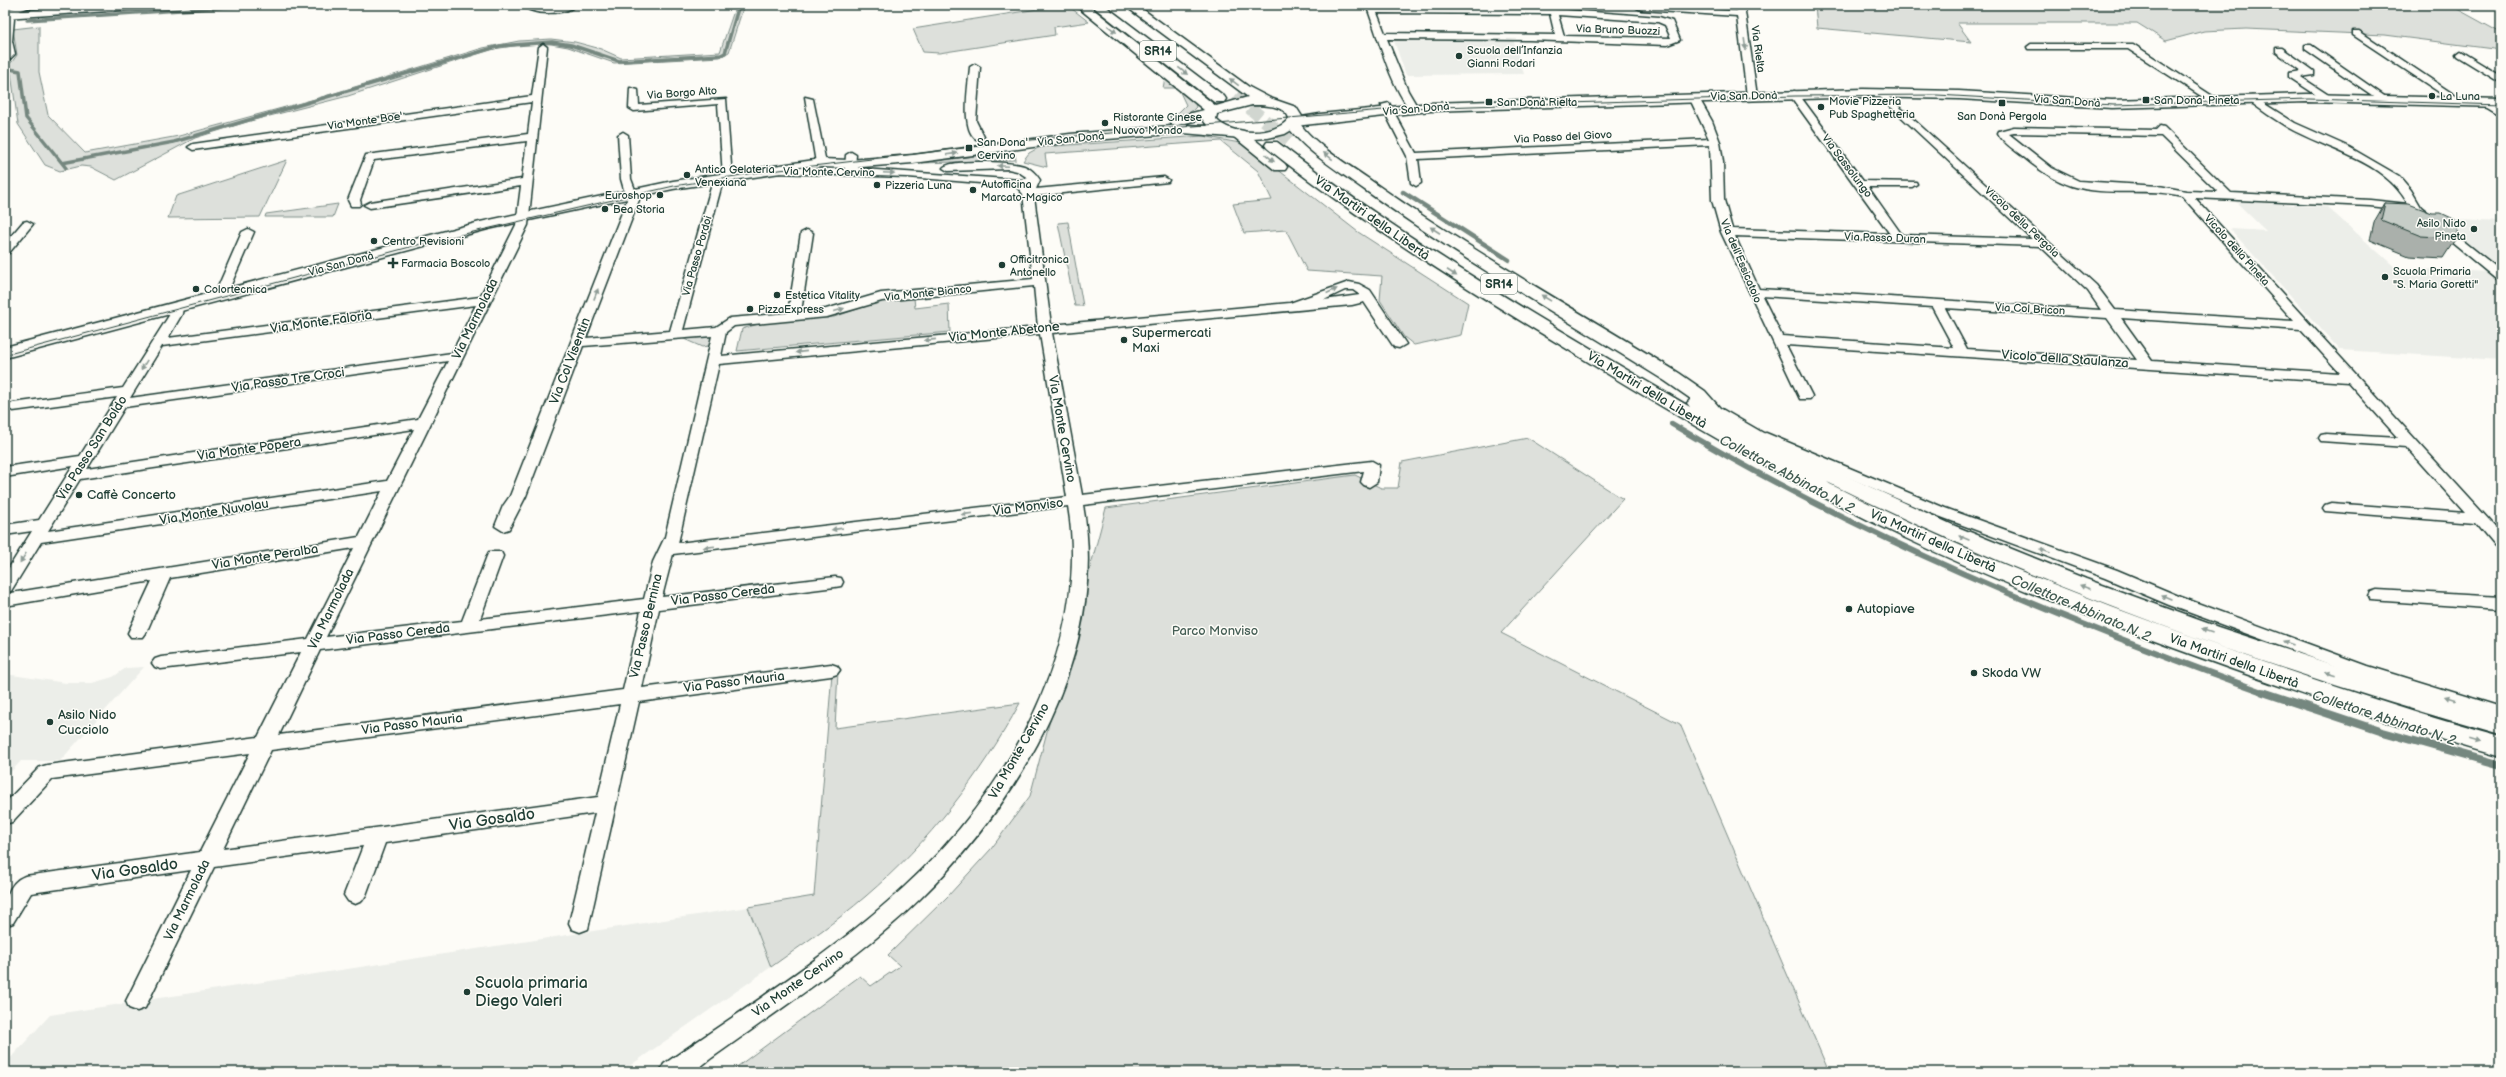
<svg xmlns="http://www.w3.org/2000/svg" width="2506" height="1077" viewBox="0 0 2506 1077" font-family="'Balsamiq Sans',sans-serif">
<style>
.built{fill:#eceee9}
.green{fill:#dde0db;stroke:#7e8e88}
.lines{fill:none;stroke-linecap:round;stroke-linejoin:round}
.stream-far3{stroke:#75877f;stroke-width:3.5}
.stream-far2{stroke:#75877f;stroke-width:4.5}
.stream-far1{stroke:#75877f;stroke-width:6}
.stream{stroke:#75877f;stroke-width:8}
.primary-tunnel{stroke:#d1d6d0;stroke-width:13;stroke-dasharray:13 6;stroke-linecap:butt}
.minor-casing{stroke:#1f3d34;stroke-width:3}
.tertiary-casing{stroke:#1f3d34;stroke-width:3}
.secondary-casing{stroke:#1f3d34;stroke-width:3}
.primary-casing{stroke:#1f3d34;stroke-width:3}
.minor{fill:#fdfcf7;fill-rule:evenodd}
.tertiary{fill:#fdfcf7;fill-rule:evenodd}
.secondary{fill:#fdfcf7;fill-rule:evenodd}
.primary{fill:#fdfcf7;fill-rule:evenodd}
.tram{stroke:#1f3d34;stroke-width:1}
.wall{fill:#aab0ab;stroke:#1f3d34}
.building{fill:#c6cdc7;stroke:#1f3d34}
.oneway{fill:#8e9c96}
.poi-dot{fill:#1f3d34;stroke:#fdfcf7;stroke-width:1.5}
.labels{text-anchor:middle;dominant-baseline:central;stroke-width:3;stroke-linejoin:round;paint-order:stroke}
.far-street-label{font-size:11px;fill:#1f3d34;stroke:#fdfcf7}
.far-poi-label{font-size:11px;fill:#1f3d34;stroke:#fdfcf7;text-anchor:start}
.shield{fill:#fdfcf7;stroke:#62766e;stroke-width:1}
.shield-label{font-size:12px;font-weight:bold;fill:#1f3d34}
.street-label{font-size:13px;fill:#1f3d34;stroke:#fdfcf7}
.poi-label{font-size:13px;fill:#1f3d34;stroke:#fdfcf7;text-anchor:start}
.park-label{font-size:13px;fill:#455e55;stroke:#fdfcf7}
.water-label{font-size:14px;font-style:italic;fill:#435c53;stroke:#fdfcf7}
.near-street-label{font-size:16px;fill:#1f3d34;stroke:#fdfcf7}
.near-poi-label{font-size:16px;fill:#1f3d34;stroke:#fdfcf7;text-anchor:start}
</style>
<rect width="100%" height="100%" fill="#fdfcf7"/>
<filter id="ink" filterUnits="userSpaceOnUse"><feTurbulence type="fractalNoise" baseFrequency=".025" numOctaves="2"/><feDisplacementMap in="SourceGraphic" scale="8" xChannelSelector="R" yChannelSelector="G"/><feConvolveMatrix kernelMatrix="1 2 1 2 8 2 1 2 1" color-interpolation-filters="sRGB"/></filter>
<g filter="url(#ink)">
<path class="built" d="M1393,38L1513,39L1524,74L1406,75Z
M2235,201L2327,207L2396,268L2490,272L2501,281V360L2340,350L2230,229L2266,231Z
M2435,219L2501,222V271L2455,235Z
M144,667L60,761H21L5,778V674L66,683H92L113,677L126,668Z
M748,907L771,967L621,1072H5V1064L50,1015Z"/>
<path class="green" d="M736,5H744L729,52L720,57L614,63L568,47L551,44L534,43L493,49L348,96L250,121L195,138L116,180L91,167L81,166L60,171L45,165L18,124L11,73L5,71V64L12,62L17,55L13,29L39,26V72L48,115L85,153L179,136L315,99L483,48L519,41L551,39L575,42L601,49L621,58L720,52Z
M1063,5H1067L1089,22L1054,27L1055,35L939,53L923,52L913,29Z
M1815,5H2450L2501,33V50L2385,35L2246,29L2204,31L2166,41L2137,23H1957L1971,42L1817,28Z
M1165,78C1173,85 1194,96 1196,107C1189,116 1176,116 1166,117L1178,113L1186,105L1178,88H1163Z
M1203,136L1245,144L1358,232L1468,303L1461,335L1414,345L1404,337L1380,300L1382,276L1307,271L1286,230L1244,233L1233,204L1272,200L1258,171L1221,141L1045,154L1047,167L1023,161L1029,153L1040,147Z
M1005,152L1015,154L1016,160L922,163Z
M287,160L260,217L168,218L176,196Z
M338,204L333,217H265L266,214Z
M1068,222L1083,306H1075L1058,223Z
M914,298L915,308L949,304L950,332L737,351L742,329L761,323L834,317L881,301Z
M720,331L714,345L702,347L675,335Z
M1528,438L1623,499L1501,633L1680,724L1829,1072H730L860,976L871,986L900,966L888,955L948,896L991,849L1030,796L1106,508L1355,475L1381,488H1398L1402,462Z
M838,672L835,728L1020,703C981,775 928,843 866,896C836,922 803,944 771,967L748,907L814,896L832,673Z"/>
<g class="lines">
<path class="stream-far3" d="M490,5L499,7
M27,20L257,5
M5,68L20,71L26,118L66,168
M62,163L174,142L500,46L552,42L571,45L619,61L721,55L725,53L739,5"/>
<path class="stream-far2" d="M1403,192L1509,260"/>
<path class="stream-far1" d="M1672,424C1859,536 2061,620 2266,693"/>
<path class="stream" d="M2263,692L2383,732L2501,765"/>
<path class="primary-tunnel" d="M1235,96L1291,142"/>
<defs>
<path id="minor" d="M22,5H35L11,14L14,19L12,41L15,54L5,64V10Z
M1736,5H1744L1757,96L1752,99L1747,96L1737,16L1641,10L1637,8L1641,6L1737,11Z
M1372,7H1528L1659,17L1672,21L1680,40L1667,45L1529,40L1387,39L1408,91L1418,108L1413,111L1410,110C1389,81 1380,43 1368,10ZM1377,13L1550,14L1555,35L1385,33ZM1558,15L1658,22L1665,25L1671,38L1564,36Z
M2353,31H2359L2465,102L2457,104L2353,35Z
M543,44L547,47L528,225L326,637L462,621L487,556L489,552H501L503,556L480,619L644,599L653,562L665,537L712,336L583,346L526,496L509,529L503,531L495,526L503,506L510,496L627,200L621,179L618,135L623,132L628,135L631,179L639,200L586,338L670,331L712,184L711,176H719L722,184L683,330L716,327L730,318L788,313L801,233L807,230L813,233L801,312L826,309L881,293L1033,279L1023,194L1016,186L908,177L774,173L770,172V168L845,169L846,155L851,152L856,155L855,166L862,169L1021,180L1028,178L1017,171L1008,169L948,171L943,168C950,159 1012,162 1024,166C1032,169 1036,174 1040,180L1036,189L1164,177L1169,180L1168,182L1034,196L1051,325L1290,303L1349,282L1359,284L1370,290L1406,344L1399,348L1394,347L1364,302L1352,305L1052,333L1082,495L1372,461L1379,465L1377,482L1369,487L1364,485L1361,482L1364,471L1083,505C1110,651 1021,800 920,899C880,938 833,972 788,1004C763,1022 738,1039 713,1057C707,1061 698,1070 691,1072C682,1074 669,1072 660,1072L664,1064C745,1008 830,955 903,888C1005,795 1092,648 1068,506L673,554L662,597L835,577L841,578L843,582L841,586L835,587L659,609L642,688L831,664L837,666L840,670L837,674L831,676L639,702L588,929L580,932L572,929L569,923L595,813L385,843L366,895L362,901L355,904L348,901L344,895L363,846L214,867L145,1008L137,1011L129,1008L126,1001L191,870L31,893L13,923L5,926C5,908 4,884 25,876L200,852L250,753L52,779L12,822L5,824V803L40,767L47,765L258,737L301,652L161,669L155,667L152,663L155,659L161,657L308,639L354,548L170,578L146,633L143,637H131L128,633L152,581L5,606V594L359,537L382,491L41,542L11,591L5,592V574L32,531L5,535V525L39,520L73,466L5,477V467L80,456L117,397L13,411L6,407L13,403L123,388L170,314L171,307L177,303L183,307L182,314L168,338L480,297L516,225L521,186L370,208L364,205L370,202L522,179L527,141L374,160L360,200L361,204L359,206H351L348,200L366,155L528,134L532,102L193,150L188,147L193,144L532,96L539,47ZM1034,286L1038,327L721,356L726,332L734,326L827,317L882,301ZM1345,290H1353L1360,295L1324,300ZM476,305L452,353L130,398L162,346ZM1040,334L1067,497L678,543L719,364ZM448,361L418,419L87,469L125,407ZM414,429L387,481L48,531L80,479ZM641,611L623,690L279,735L320,650ZM620,704L598,797L223,849L271,750Z
M2031,44H2133L2220,101L2212,103L2128,49H2028L2027,47Z
M2305,45H2311L2390,100L2382,102L2305,49Z
M2276,48H2282L2314,71V75L2301,77L2330,96V100H2324L2289,77V73L2302,71L2276,52Z
M2460,51L2501,76V83L2457,56L2456,54Z
M975,64L980,67L976,121L984,137L979,140C959,135 969,82 970,67Z
M630,88L638,90L639,105L726,99L732,178L728,179L723,176L718,104L634,111L629,108Z
M1881,90L2096,285L2115,310L2294,321L2182,196C2146,187 2107,197 2072,186C2054,180 2039,170 2025,158C2015,150 2004,144 1998,133L1999,131L2014,127L2156,130L2160,126L2164,127L2231,193L2370,200L2408,204C2385,160 2327,150 2287,127C2274,119 2261,110 2249,101V97L2252,96L2295,123L2349,147L2399,176L2411,190L2421,207L2501,271V281L2497,280L2410,208L2405,210L2370,206L2195,198L2501,533V548L2495,547L2475,523L2325,511L2323,508L2325,505L2331,503L2465,513L2406,447L2321,441L2319,438L2321,435L2326,434L2398,438L2348,382L1786,345L1812,396L1810,399H1800L1721,232L1712,200L1710,145L1418,159L1421,183L1416,186L1411,183L1407,156L1381,105L1389,103L1416,153L1709,139L1689,97L1697,95L1712,121L1720,142L1723,162L1724,200L1732,229L1890,234L1789,94L1794,91L1797,92L1863,181L1916,182L1917,184L1912,187H1868L1902,235L2032,239L1878,95L1876,93ZM2014,133L2161,136L2218,192L2186,191L2159,186L2079,181L2052,168L2009,134ZM1735,236L2040,246L2088,291L2101,310L1759,289ZM1762,296L1932,307L1954,348L1782,336ZM1945,308L2107,318L2137,360L1967,349ZM2121,318L2301,330L2340,373L2152,361Z
M805,97L813,99L826,163L825,165L821,166L816,163Z
M2483,101H2489L2501,109V116L2483,105Z
M27,221L33,224L9,253L5,254V243L23,222Z
M248,229L254,232L230,287L234,294L232,297H224L218,287L242,232Z
M1766,433L1945,508L2117,570L2181,597L2368,666L2501,707V721L2356,674L2169,605L2105,578L1933,514L1761,440L1759,437L1761,434Z
M2377,590L2501,597V609L2371,600L2369,596L2371,592Z"/>
<path id="tertiary" d="M107,5H158L153,8L5,18V12Z
M523,5L543,7L576,5C567,15 532,16 523,5Z
M1863,89L1959,91L2112,100L2307,94L2501,99V107L2307,102L2112,108L1959,99L1863,97L1430,111L1295,126L1289,122L1295,118L1320,114L1430,103Z"/>
<path id="secondary" d="M1075,5H1088L1216,106L1248,97L1124,5H1137L1249,87L1270,98L1296,107L1303,118L1295,128L1285,134L1268,138L1253,139L1183,133L1070,142L913,163L849,168L821,167L673,189L488,229L5,358V347L480,222L673,181L821,159L849,160L913,155L1070,134L1183,125L1208,126L1202,119L1177,125L1172,124L1170,121L1172,118L1204,110ZM1252,105C1263,105 1285,105 1289,118C1276,137 1230,136 1216,119L1217,114Z"/>
<path id="primary" d="M1091,5H1104L1224,96L1226,99L1224,102H1214Z
M1293,120L1298,121C1315,146 1348,164 1373,182C1471,251 1577,310 1679,373L1705,391L1720,408L1765,434L1827,467L1955,526L2086,579L2218,627L2400,687L2501,717V735C2270,670 2042,588 1827,482L1830,484C1950,545 2073,594 2199,639C2299,675 2399,709 2501,737V757C2389,725 2280,687 2171,647C2080,613 1989,578 1901,536C1786,481 1676,416 1567,349C1464,287 1362,223 1267,148L1265,145L1267,142H1277C1407,242 1549,324 1690,407L1687,403L1691,399L1665,381C1564,318 1459,258 1362,188C1336,169 1304,151 1286,124Z
M1239,130L1244,131L1285,164L1287,167L1285,170H1275L1234,137L1232,134L1234,131Z"/>
</defs>
<use href="#minor" class="minor-casing"/>
<use href="#tertiary" class="tertiary-casing"/>
<use href="#secondary" class="secondary-casing"/>
<use href="#primary" class="primary-casing"/>
<use href="#minor" class="minor"/>
<use href="#tertiary" class="tertiary"/>
<use href="#secondary" class="secondary"/>
<use href="#primary" class="primary"/>
<path class="tram" d="M5,355L425,243L674,186L754,173L1040,139L1407,108L1795,96L1937,95L2114,105L2309,99L2501,105"/>
</g>
<path class="wall" d="M2385,203L2432,213L2456,238L2443,258L2409,256L2370,240L2374,222Z"/>
<path class="building" d="M2385,203L2409,204L2432,213H2440L2459,222L2456,238L2421,236L2381,220Z"/>
<defs><path id="oneway-solid" d="M-6-.8H1V-3.2L6.5 0L1 3.2V.8H-6Z"/></defs>
<g class="oneway">
<use href="#oneway-solid" transform="translate(1112 29) rotate(38)"/>
<use href="#oneway-solid" transform="translate(1745 44) rotate(82)"/>
<use href="#oneway-solid" transform="translate(1183 71) rotate(38)"/>
<use href="#oneway-solid" transform="translate(1234 82) rotate(-143)"/>
<use href="#oneway-solid" transform="translate(952 154) rotate(-7)"/>
<use href="#oneway-solid" transform="translate(1328 156) rotate(-142)"/>
<use href="#oneway-solid" transform="translate(1270 158) rotate(40)"/>
<use href="#oneway-solid" transform="translate(1003 166) rotate(-178)"/>
<use href="#oneway-solid" transform="translate(889 173) rotate(3)"/>
<use href="#oneway-solid" transform="translate(1435 230) rotate(-147)"/>
<use href="#oneway-solid" transform="translate(1452 273) rotate(33)"/>
<use href="#oneway-solid" transform="translate(1332 291) rotate(-25)"/>
<use href="#oneway-solid" transform="translate(596 294) rotate(-69)"/>
<use href="#oneway-solid" transform="translate(1546 298) rotate(-148)"/>
<use href="#oneway-solid" transform="translate(839 310) rotate(-17)"/>
<use href="#oneway-solid" transform="translate(930 340) rotate(174)"/>
<use href="#oneway-solid" transform="translate(801 352) rotate(174)"/>
<use href="#oneway-solid" transform="translate(144 365) rotate(122)"/>
<use href="#oneway-solid" transform="translate(967 514) rotate(173)"/>
<use href="#oneway-solid" transform="translate(837 529) rotate(172)"/>
<use href="#oneway-solid" transform="translate(1964 538) rotate(-157)"/>
<use href="#oneway-solid" transform="translate(709 547) rotate(173)"/>
<use href="#oneway-solid" transform="translate(2045 551) rotate(-160)"/>
<use href="#oneway-solid" transform="translate(23 558) rotate(122)"/>
<use href="#oneway-solid" transform="translate(2085 587) rotate(-159)"/>
<use href="#oneway-solid" transform="translate(2166 597) rotate(-157)"/>
<use href="#oneway-solid" transform="translate(2207 631) rotate(-161)"/>
<use href="#oneway-solid" transform="translate(2288 643) rotate(-160)"/>
<use href="#oneway-solid" transform="translate(2330 674) rotate(-162)"/>
<use href="#oneway-solid" transform="translate(2450 699) rotate(-163)"/>
<use href="#oneway-solid" transform="translate(2475 740) rotate(16)"/>
</g>
</g>
<g class="poi-dot">
<circle cx="1459" cy="56" r="4"/>
<circle cx="2432" cy="96" r="4"/>
<rect x="2142" y="96" width="8" height="8" rx="2"/>
<rect x="1485" y="98" width="8" height="8" rx="2"/>
<rect x="1998" y="99" width="8" height="8" rx="2"/>
<circle cx="1821" cy="107" r="4"/>
<circle cx="1105" cy="123" r="4"/>
<rect x="965" y="144" width="8" height="8" rx="2"/>
<circle cx="687" cy="175" r="4"/>
<circle cx="877" cy="185" r="4"/>
<circle cx="973" cy="190" r="4"/>
<circle cx="660" cy="195" r="4"/>
<circle cx="605" cy="209" r="4"/>
<circle cx="2474" cy="229" r="4"/>
<circle cx="374" cy="241" r="4"/>
<path d="M391 257h4v4h4v4h-4v4h-4v-4h-4v-4h4z"/>
<circle cx="1002" cy="265" r="4"/>
<circle cx="2385" cy="277" r="4"/>
<circle cx="196" cy="289" r="4"/>
<circle cx="777" cy="295" r="4"/>
<circle cx="750" cy="309" r="4"/>
<circle cx="1124" cy="340" r="4"/>
<circle cx="79" cy="495" r="4"/>
<circle cx="1849" cy="609" r="4"/>
<circle cx="1974" cy="673" r="4"/>
<circle cx="50" cy="722" r="4"/>
<circle cx="467" cy="992" r="4"/>
</g>
<g class="labels">
<g class="far-street-label">
<text transform="translate(1618 30) rotate(2)">Via Bruno Buozzi</text>
<text transform="translate(1758 49) rotate(82)">Via Rielta</text>
<text transform="translate(682 93) rotate(-4)">Via Borgo Alto</text>
<text transform="translate(1744 96) rotate(-1)">Via San Donà</text>
<text transform="translate(2067 101) rotate(4)">Via San Donà</text>
<text transform="translate(1416 109) rotate(-5)">Via San Donà</text>
<text transform="translate(365 121) rotate(-8)">Via Monte Boe'</text>
<text transform="translate(1563 137) rotate(-3)">Via Passo del Giovo</text>
<text transform="translate(1071 139) rotate(-6)">Via San Donà</text>
<text transform="translate(1847 166) rotate(53)">Via Sassolungo</text>
<text transform="translate(829 172) rotate(1)">Via Monte Cervino</text>
<text transform="translate(2022 222) rotate(43)">Vicolo della Pergola</text>
<text transform="translate(1885 238) rotate(2)">Via Passo Duran</text>
<text transform="translate(2237 250) rotate(48)">Vicolo della Pineta</text>
<text transform="translate(697 256) rotate(-74)">Via Passo Pordoi</text>
<text transform="translate(1741 261) rotate(67)">Via dell'Essicatoio</text>
<text transform="translate(341 264) rotate(-15)">Via San Donà</text>
<text transform="translate(928 293) rotate(-6)">Via Monte Bianco</text>
<text transform="translate(2030 309) rotate(3)">Via Col Bricon</text>
</g>
<g class="far-poi-label">
<text x="1467" y="50">Scuola dell’Infanzia<tspan x="1467" dy="13">Gianni Rodari</tspan></text>
<text x="2440" y="96">La Luna</text>
<text x="2154" y="100">San Dona' Pineta</text>
<text x="1829" y="101">Movie Pizzeria<tspan x="1829" dy="13">Pub Spaghetteria</tspan></text>
<text x="1497" y="102">San Donà Rielta</text>
<text x="2002" y="116" text-anchor="middle">San Donà Pergola</text>
<text x="1113" y="117">Ristorante Cinese<tspan x="1113" dy="13">Nuovo Mondo</tspan></text>
<text x="977" y="142">San Dona'<tspan x="977" dy="13">Cervino</tspan></text>
<text x="695" y="169">Antica Gelateria<tspan x="695" dy="13">Venexiana</tspan></text>
<text x="981" y="184">Autofficina<tspan x="981" dy="13">Marcato-Magico</tspan></text>
<text x="885" y="185">Pizzeria Luna</text>
<text x="652" y="195" text-anchor="end">Euroshop</text>
<text x="613" y="209">Bea Storia</text>
<text x="2466" y="223" text-anchor="end">Asilo Nido<tspan x="2466" dy="13">Pineta</tspan></text>
<text x="382" y="241">Centro Revisioni</text>
<text x="1010" y="259">Officitronica<tspan x="1010" dy="13">Antonello</tspan></text>
<text x="401" y="263">Farmacia Boscolo</text>
<text x="2393" y="271">Scuola Primaria<tspan x="2393" dy="13">"S. Maria Goretti"</tspan></text>
<text x="204" y="289">Colortecnica</text>
<text x="785" y="295">Estetica Vitality</text>
<text x="758" y="309">PizzaExpress</text>
</g>
<g class="shield">
<rect x="1140" y="41" width="36" height="20" rx="3"/>
<rect x="1481" y="274" width="36" height="20" rx="3"/>
</g>
<g class="shield-label">
<text x="1158" y="51">SR14</text>
<text x="1499" y="284">SR14</text>
</g>
<g class="street-label">
<text transform="translate(1372 218) rotate(35)">Via Martiri della Libertà</text>
<text transform="translate(475 319) rotate(-64)">Via Marmolada</text>
<text transform="translate(321 322) rotate(-8)">Via Monte Faloria</text>
<text transform="translate(1004 332) rotate(-6)">Via Monte Abetone</text>
<text transform="translate(2065 359) rotate(4)">Vicolo della Staulanza</text>
<text transform="translate(570 361) rotate(-69)">Via Col Visentin</text>
<text transform="translate(288 380) rotate(-8)">Via Passo Tre Croci</text>
<text transform="translate(1647 390) rotate(31)">Via Martiri della Libertà</text>
<text transform="translate(1062 429) rotate(80)">Via Monte Cervino</text>
<text transform="translate(92 448) rotate(-58)">Via Passo San Boldo</text>
<text transform="translate(249 449) rotate(-8)">Via Monte Popera</text>
<text transform="translate(1028 507) rotate(-7)">Via Monviso</text>
<text transform="translate(214 512) rotate(-9)">Via Monte Nuvolau</text>
<text transform="translate(1933 541) rotate(24)">Via Martiri della Libertà</text>
<text transform="translate(265 557) rotate(-9)">Via Monte Peralba</text>
<text transform="translate(723 595) rotate(-7)">Via Passo Cereda</text>
<text transform="translate(331 609) rotate(-64)">Via Marmolada</text>
<text transform="translate(646 626) rotate(-77)">Via Passo Bernina</text>
<text transform="translate(398 634) rotate(-7)">Via Passo Cereda</text>
<text transform="translate(2234 661) rotate(20)">Via Martiri della Libertà</text>
<text transform="translate(734 682) rotate(-7)">Via Passo Mauria</text>
<text transform="translate(412 724) rotate(-7)">Via Passo Mauria</text>
<text transform="translate(1019 751) rotate(-60)">Via Monte Cervino</text>
<text transform="translate(187 900) rotate(-64)">Via Marmolada</text>
<text transform="translate(798 983) rotate(-35)">Via Monte Cervino</text>
</g>
<g class="poi-label">
<text x="1132" y="333">Supermercati<tspan x="1132" dy="15">Maxi</tspan></text>
<text x="87" y="495">Caffè Concerto</text>
<text x="1857" y="609">Autopiave</text>
<text x="1982" y="673">Skoda VW</text>
<text x="58" y="715">Asilo Nido<tspan x="58" dy="15">Cucciolo</tspan></text>
</g>
<g class="park-label">
<text x="1215" y="631">Parco Monviso</text>
</g>
<g class="water-label">
<text transform="translate(1787 474) rotate(28)">Collettore Abbinato N. 2</text>
<text transform="translate(2081 608) rotate(23)">Collettore Abbinato N. 2</text>
<text transform="translate(2384 718) rotate(18)">Collettore Abbinato N. 2</text>
</g>
<g class="near-street-label">
<text transform="translate(492 820) rotate(-8)">Via Gosaldo</text>
<text transform="translate(135 870) rotate(-8)">Via Gosaldo</text>
</g>
<g class="near-poi-label">
<text x="475" y="983">Scuola primaria<tspan x="475" dy="18">Diego Valeri</tspan></text>
</g>
</g>
<rect width="2506" height="1077" fill="none" stroke="#fdfcf7" stroke-width="20"/>
<rect x="10" y="10" width="2486" height="1057" fill="none" stroke="#1f3d34" stroke-width="1.5" filter="url(#ink)"/>
</svg>
